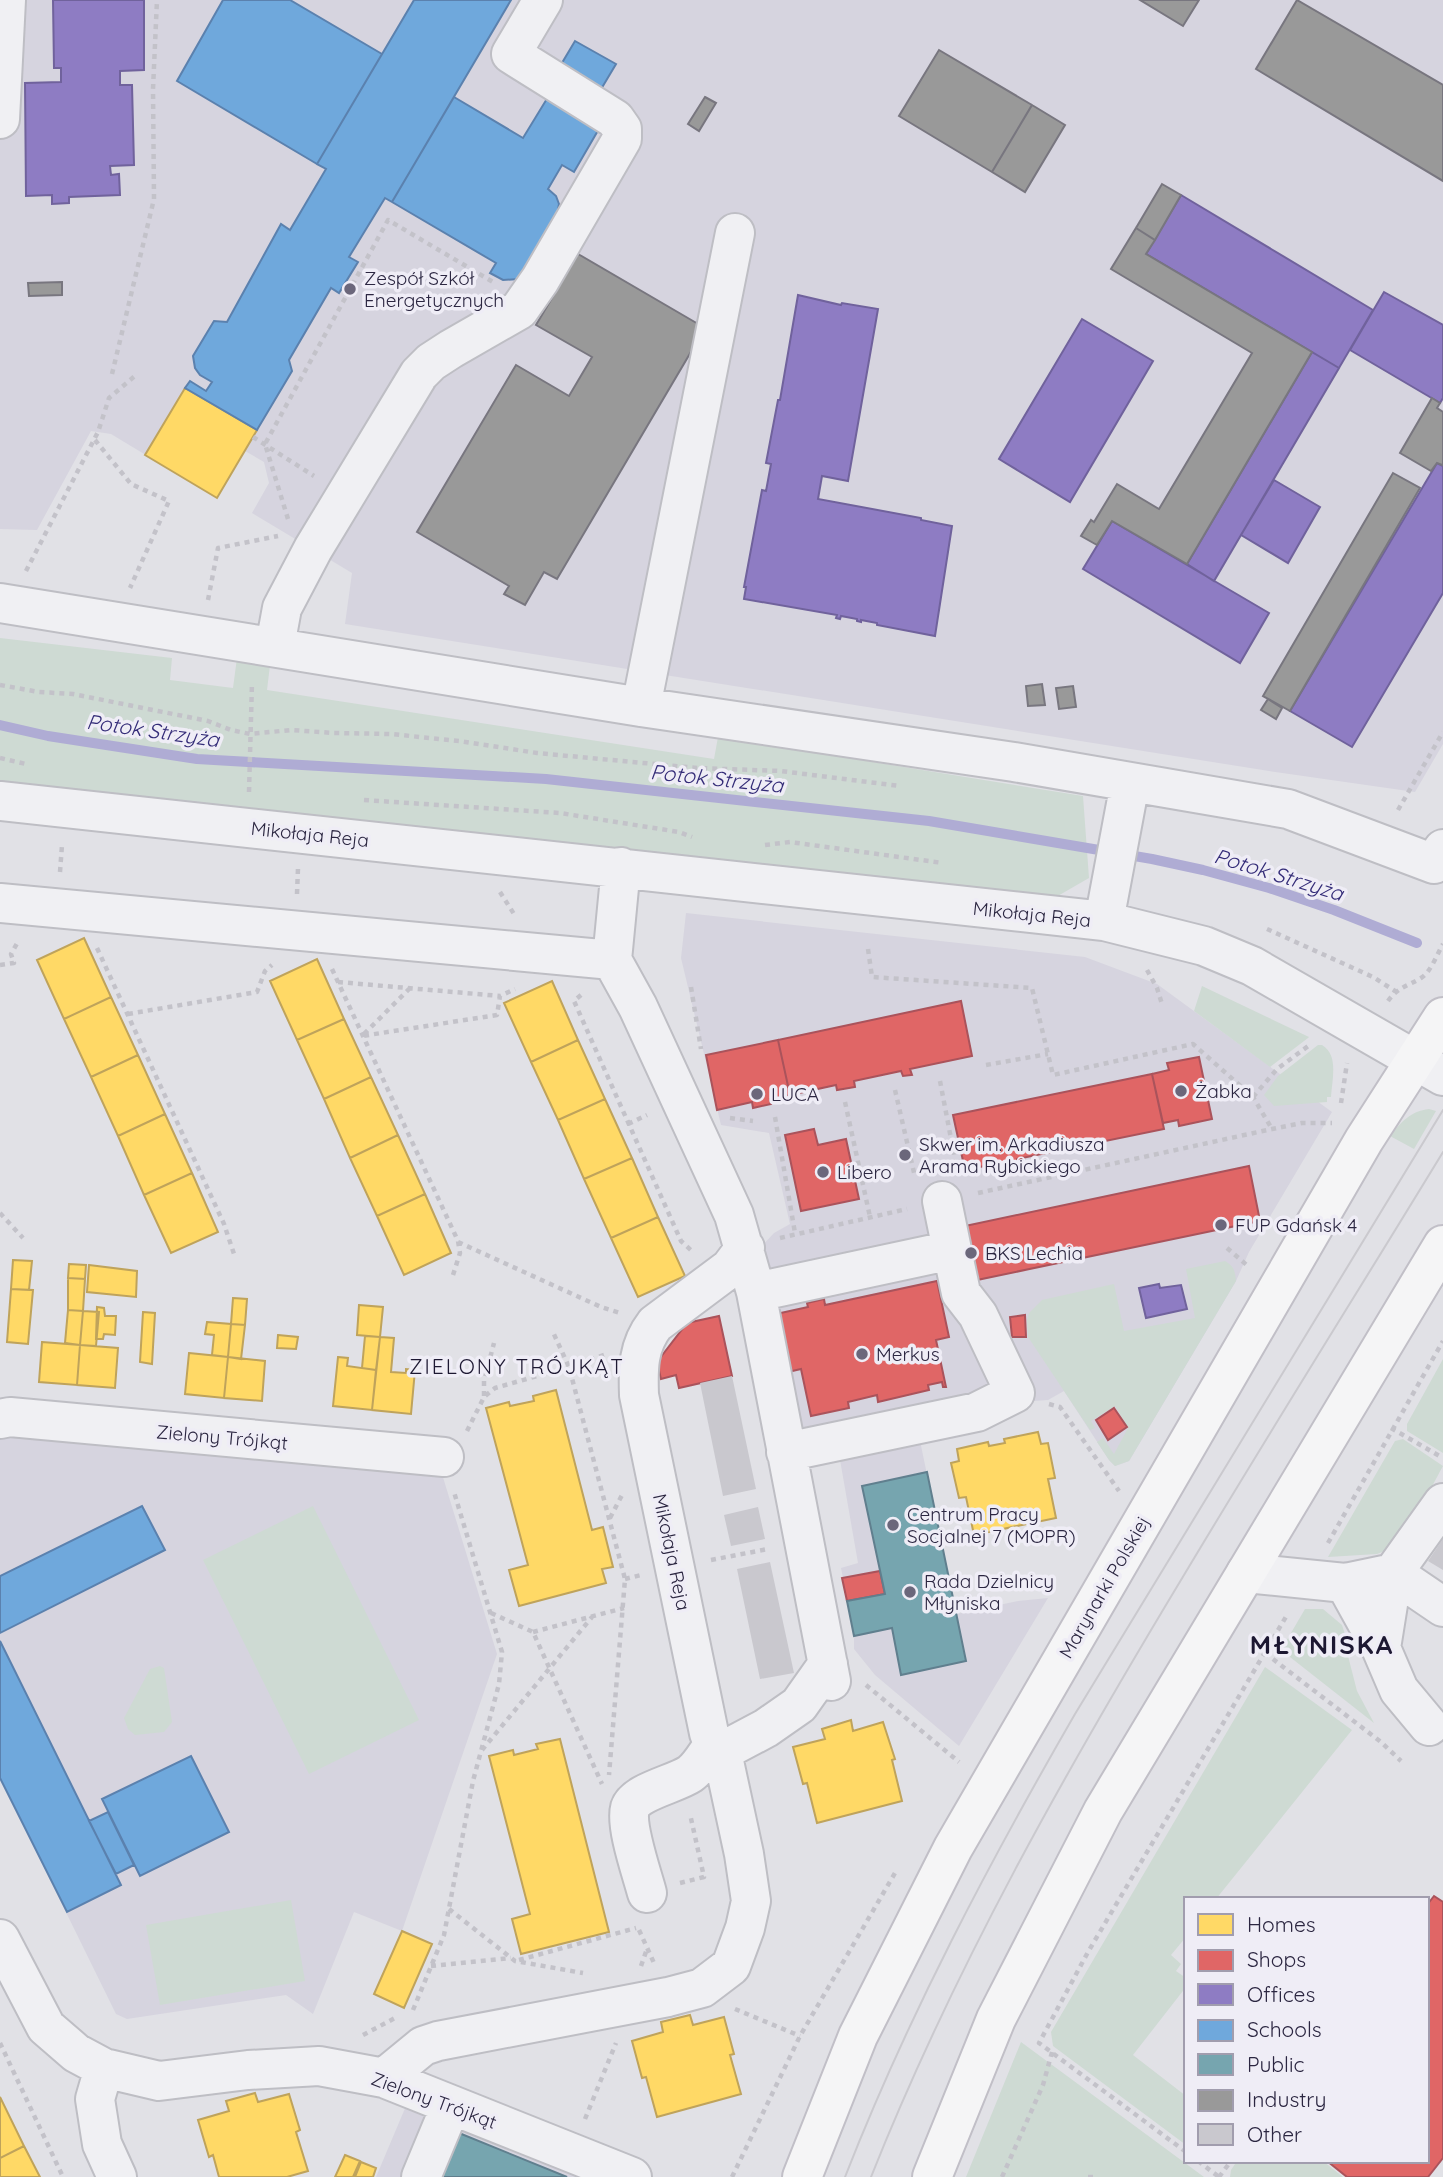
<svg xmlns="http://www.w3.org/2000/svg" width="1443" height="2177" viewBox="0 0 1443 2177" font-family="Quicksand,sans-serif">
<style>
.built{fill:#d6d4df}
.green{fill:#cedad3}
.homes{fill:#ffd966;stroke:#bfa35b;stroke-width:2}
.shops{fill:#e06666;stroke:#aa535b;stroke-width:2}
.offices{fill:#8e7cc3;stroke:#70629c;stroke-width:2}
.schools{fill:#6fa8dc;stroke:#5b81ae;stroke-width:2}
.public{fill:#76a5af;stroke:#607f8e;stroke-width:2}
.industry{fill:#999;stroke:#78767f;stroke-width:2}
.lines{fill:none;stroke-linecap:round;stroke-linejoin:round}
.stream{stroke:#afacd4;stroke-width:10}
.building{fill:#c9c8ce}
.minor-casing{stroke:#bebec4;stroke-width:42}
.major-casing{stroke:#c1bfc7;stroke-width:42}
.path{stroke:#c3c2c9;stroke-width:4.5;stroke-dasharray:5 5;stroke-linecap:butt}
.minor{stroke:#f0f0f3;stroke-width:38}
.major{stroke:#f5f5f6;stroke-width:38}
.tram{stroke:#cac9ce;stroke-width:2}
.poi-dot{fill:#6b677b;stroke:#efedf6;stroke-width:2.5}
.labels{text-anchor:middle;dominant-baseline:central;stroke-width:7;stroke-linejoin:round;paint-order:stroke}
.poi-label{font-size:19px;fill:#2b2641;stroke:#efedf6;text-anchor:start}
.street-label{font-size:19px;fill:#2b2641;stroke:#efedf6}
.water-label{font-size:21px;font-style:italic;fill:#342c78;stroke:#efedf6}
.neighbourhood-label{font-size:21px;letter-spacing:2px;fill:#1d1832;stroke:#efedf6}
.district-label{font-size:26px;font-weight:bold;letter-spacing:2px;fill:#1d1832;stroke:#efedf6}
</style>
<rect width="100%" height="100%" fill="#e1e1e6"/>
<path class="built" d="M0,0H1443V744L1415,792L1269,771L345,624L352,573L252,513L269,483L264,462L245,451L217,498L111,434L91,431L37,530L0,529Z
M686,913L1085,957L1157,984L1332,1112L1249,1252L1236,1281L1129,1461L1115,1466L1109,1460L1064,1391L1048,1400L991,1404L797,1436L759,1249L774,1233L790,1224L769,1133L721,1125L681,958Z
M18,1428L442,1474L497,1654L402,1931L354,1912L313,2014L286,1995L127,2019L116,2014L0,1778V1437Z
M919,1436L956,1614L1018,1601L1048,1598L959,1746L875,1675L854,1649V1636L841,1568L858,1563L839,1454Z
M406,2106L591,2177H376Z"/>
<path class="green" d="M0,638L172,658L170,680L233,688L237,658L270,665L267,690L714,759L718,737L1083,796L1089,878L1056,897L0,784Z
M1202,986L1309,1037L1308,1038L1270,1067L1194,1011Z
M1318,1045H1322C1339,1055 1332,1079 1331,1097H1327V1102L1274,1106L1264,1095L1278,1076Z
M1429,1109L1436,1111L1414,1149L1390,1136C1401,1122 1411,1111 1429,1109Z
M1225,1261C1234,1266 1235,1271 1236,1281L1129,1461L1115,1466L1109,1460L1097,1442L1103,1438L1114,1454L1128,1428L1115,1406L1091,1421L1095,1428L1090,1430L1028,1337L1027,1320L1029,1313L1042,1300L1114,1284L1124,1331L1195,1318L1186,1269Z
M1443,1359V1453L1407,1431V1424Z
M1403,1439L1443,1466C1428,1492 1406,1545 1377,1554L1328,1557L1395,1441Z
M313,1506L419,1720L309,1774L203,1560Z
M1305,1609H1323L1342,1625L1346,1637L1347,1652L1357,1691L1374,1723L1281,1650Z
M160,1666L164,1668L172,1722L164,1732L135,1735L128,1729L124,1718L150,1669Z
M1265,1667L1352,1730L1216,1899H1186V1937L1171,1955L1181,1964L1176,1971L1186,1978V1987L1133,2055L1186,2096V2145L1053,2046L1051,2032Z
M291,1900L305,1981L160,2005L146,1925Z
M1021,2042L1204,2177H966Z
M1237,2161H1323L1343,2177H1230L1231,2170Z"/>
<path class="homes" d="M185,388L257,430L217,498L145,455Z
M84,938L111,997L64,1019L37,960Z
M317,959L344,1019L297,1040L270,981Z
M552,981L578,1040L531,1062L504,1003Z
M111,997L138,1055L91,1077L64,1019Z
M344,1019L371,1077L324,1099L297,1040Z
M578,1040L605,1099L558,1120L531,1062Z
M138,1055L165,1114L118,1136L91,1077Z
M371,1077L398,1135L350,1158L324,1099Z
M605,1099L632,1158L584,1179L558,1120Z
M165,1114L192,1173L144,1195L118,1136Z
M398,1135L425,1194L377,1216L350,1158Z
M632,1158L658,1217L611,1238L584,1179Z
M192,1173L218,1232L171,1253L144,1195Z
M425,1194L451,1253L404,1275L377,1216Z
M658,1217L685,1276L638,1297L611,1238Z
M13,1260L32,1261L29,1290L11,1289Z
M69,1264L86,1265L85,1279L68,1278Z
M89,1265L137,1271L136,1297L87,1292Z
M68,1278L85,1279L83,1311L68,1310Z
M11,1289L33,1290L28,1344L7,1342Z
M233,1298L247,1299L245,1325L231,1324Z
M359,1305L383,1307L380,1337L357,1335Z
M97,1307L104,1308L105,1316H116L115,1335L104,1334L103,1339H96Z
M68,1310L83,1311L80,1345L65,1343Z
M83,1311L99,1312L96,1346L80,1345Z
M143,1312L155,1313L152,1364L140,1362Z
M207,1322L231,1324L228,1357L212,1355L214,1335L205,1334Z
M231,1324L245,1325L241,1359L228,1357Z
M278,1335L298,1337L296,1349L277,1348Z
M365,1336L380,1337L376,1370L362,1368Z
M380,1337L394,1338L391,1372L406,1373V1369L415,1370L411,1414L372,1410Z
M42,1342L80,1345L77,1385L39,1382Z
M80,1345L118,1348L115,1388L77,1385Z
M189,1353L228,1357L224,1398L185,1394Z
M228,1357L265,1361L262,1401L224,1398Z
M338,1357L348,1358L347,1366L376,1370L372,1410L333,1406Z
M556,1390L592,1530L603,1527L613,1567L602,1569L606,1583L519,1606L509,1570L528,1565L486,1408L509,1402L510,1406L534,1401L533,1396Z
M1038,1432L1041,1444L1048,1443L1055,1478L1048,1479L1056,1518L974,1535L966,1497L959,1498L951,1463L959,1461L957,1449L988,1442L989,1446L1005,1443L1004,1439Z
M851,1720L853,1731L883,1722L895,1759L892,1760L902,1801L817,1823L807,1783L803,1784L793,1747L825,1739L822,1729Z
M560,1739L609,1932L521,1954L512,1919L530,1914L489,1756L513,1750L514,1755L538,1749L536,1744Z
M402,1931L432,1944L404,2008L374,1994Z
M690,2015L693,2025L724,2017L734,2054L730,2055L741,2094L657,2117L646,2077L642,2078L632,2041L663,2032L661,2022Z
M255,2093L258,2102L289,2094L300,2130L296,2132L308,2171L287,2177H219L213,2155L209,2157L198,2120L229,2111L226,2101Z
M0,2097L24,2146L0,2158Z
M24,2146L40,2177H0V2158Z
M345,2155L360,2161L353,2177H335Z
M361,2162L376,2168L373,2177H355Z"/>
<path class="shops" d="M961,1001L972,1056L910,1069L912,1075L903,1076L901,1071L854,1081L855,1087L837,1090L836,1085L790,1095L778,1040Z
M778,1040L790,1095L770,1099L771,1104L753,1108L752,1102L717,1110L706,1055Z
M1199,1057L1212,1119L1179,1126L1178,1120L1163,1123L1152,1074L1169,1070L1167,1063Z
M1152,1074L1164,1129L1017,1159L1018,1165L1000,1169L999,1163L965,1170L953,1115Z
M814,1129L818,1145L846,1139L859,1199L801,1211L785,1135Z
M1249,1166L1260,1221L977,1280L965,1226Z
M937,1281L949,1337L936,1340L946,1387H943L942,1382L928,1385L929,1390L878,1402L877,1395L848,1402L849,1408L811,1416L801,1369L788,1372L776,1314L808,1307L807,1303L824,1299L825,1305Z
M1025,1315L1026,1337H1012L1010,1317Z
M719,1316L732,1376L679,1388L676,1375L661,1379L657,1362L687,1323Z
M1114,1408L1127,1427L1108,1440L1096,1420Z
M880,1571L885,1594L847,1601L842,1578Z
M1434,1896L1443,1902V2158L1428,2177H1347L1327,2161H1427V1905Z"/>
<path class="offices" d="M53,0H144V70L120,71V85H132L134,165L110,166L111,175L119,174L120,195L69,197V203L52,204V195L26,196L25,83L61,82V68H54Z
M1181,195L1373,310L1339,368L1146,254Z
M1384,292L1443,325V398L1440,403L1350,350Z
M798,295L841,305L842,303L878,309L848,481L822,476L818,499L921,518V520L952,526L935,636L877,625V623L861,620V622L857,621V619L841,616L840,619L836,618L837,615L744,599L746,587H744L762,490L766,491L771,464L766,463L778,400H780Z
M1082,319L1153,361L1070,502L999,459Z
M1312,352L1339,368L1214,581L1187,564Z
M1437,463L1443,466V593L1352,747L1290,711Z
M1274,480L1320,507L1288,563L1241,535Z
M1112,521L1269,613L1240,663L1083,569Z
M1159,1284L1160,1288L1181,1285L1187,1309L1146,1318L1139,1288Z"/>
<path class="schools" d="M223,0H290L382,54L317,164L177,81Z
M414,0H511L392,202L385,198L349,257L358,262L339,293L331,288L289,360L292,371L257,430L185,388L190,381L206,391L212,382L200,375L195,368L193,356L214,321L227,322L281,224L290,230L326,169L317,164Z
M575,41L616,64L600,91L559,68Z
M454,97L523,138L548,97L600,127L574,172L562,165L548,189L556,196L559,204L557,215L519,279L503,280L490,273L496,263L392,202Z
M142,1506L165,1550L0,1633V1576Z
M0,1641L121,1885L67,1912L0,1778Z
M191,1756L229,1832L140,1876L102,1799Z
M108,1812L134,1865L116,1874L89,1821Z"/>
<path class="public" d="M927,1472L966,1661L901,1675L892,1628L854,1636L847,1601L885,1594L862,1486Z
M459,2133L567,2177H441Z"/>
<path class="industry" d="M1140,0H1199L1183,26Z
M1297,0L1443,85V181L1256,69Z
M939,50L1032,105L992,172L899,116Z
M705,97L716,103L699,131L688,124Z
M1032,105L1065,125L1025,192L992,172Z
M1162,184L1181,195L1155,240L1136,228Z
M1136,228L1155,240L1146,254L1312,352L1187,564L1112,521L1097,545L1081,536L1091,520L1094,522L1117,484L1159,509L1252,353L1111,269Z
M578,254L705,328L557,579L544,572L525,605L504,594L509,586L417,532L516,365L569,396L592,357L536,325Z
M62,282V295L29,296L28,283Z
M1432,398L1440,403L1437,408L1443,412V464L1442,465L1437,463L1431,471L1400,453Z
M1393,473L1420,488L1290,711L1263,696Z
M1042,684L1045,705L1028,706L1026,686Z
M1073,686L1076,707L1059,709L1056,688Z
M1268,699L1282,708L1276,719L1261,710Z"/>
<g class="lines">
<path class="stream" d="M0,725L48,736L197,759L546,779L929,821L1152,859L1203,870L1269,888L1334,910L1417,943"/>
</g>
<path class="building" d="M732,1376L756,1489L723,1496L700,1383Z
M758,1507L765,1539L731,1546L724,1515Z
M1443,1539V1570L1428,1561Z
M770,1562L794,1673L760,1679L737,1569Z"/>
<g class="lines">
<defs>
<path id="minor" d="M0,119L6,0
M0,603L641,707L1014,762L1288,809L1434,864L1443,849
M275,646L282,608L313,549L419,374L431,362L451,349L519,310L540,280L622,139V129L615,119L511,54L543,0
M641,707L735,233
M0,801L1104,921L1204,946L1252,966L1443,1076
M0,903L612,960L638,1007L734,1215L756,1292L831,1681
M1104,921L1130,783
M612,960L621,867
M942,1201L952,1250
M745,1248L730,1268L655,1324C638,1346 638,1368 639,1395L709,1733L717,1754L766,1728L799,1705L828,1664
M756,1292L952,1250L961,1293L978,1315L1015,1393L977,1412L786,1452
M0,1419L10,1417L444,1457
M1246,1573L1345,1583L1393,1573L1443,1503
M1345,1583L1381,1648L1399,1690L1429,1726
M1381,1648L1393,1573L1443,1607
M647,1893C642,1874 625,1826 630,1808C635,1792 675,1784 690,1774C700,1767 707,1753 714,1744
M0,1939L46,2027L76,2053L104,2068L159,2081L248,2070L319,2066L384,2078L632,2177
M104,2068L95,2099L102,2144L117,2177
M384,2078L423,2046L438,2041L668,1997L702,1988L731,1966L745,1928L751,1901L744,1854L725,1766L717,1754
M421,2177L451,2105"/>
<path id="major" d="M802,2177L858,2036L953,1848L1364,1140L1443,1017
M932,2177L996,2019L1103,1811L1443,1245"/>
</defs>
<use href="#minor" class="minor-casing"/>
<use href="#major" class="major-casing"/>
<path class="path" d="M112,374L154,199L153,89L157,0
M253,437L314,476
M95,440L131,484L169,501L130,588
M288,519L265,444L388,220L493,282
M26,571L98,432L109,398L136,375
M208,600L218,548L278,536
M0,685L39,692L73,694L208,721L231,730L250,734L291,730L334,733L391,734L459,741L537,753L697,768L781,771L900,786
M0,758L26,764
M249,792L252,682
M364,800L560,813L679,832L692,837
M1398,810L1443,732
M765,845L790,842L943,863
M60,872L62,845
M500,892L514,914
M297,894L298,868
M1267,929L1373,977L1395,991
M97,948L224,1224L235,1257
M868,949L872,977L1032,988L1053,1075L1193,1044L1253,1097L1272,1129
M0,965L14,963L11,954L19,940
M332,969L458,1241L460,1253L453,1275
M1147,970L1157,988L1162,1004
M338,982L500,996
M691,987L701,1049
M410,988L362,1036L497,1015L500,996L515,989
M581,995L574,1001L681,1241L693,1252
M1388,1001C1398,987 1408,986 1421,978C1431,972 1437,954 1443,944
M128,1014L257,992L265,971L272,965
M986,1065L1048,1054
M940,1081L957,1170
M895,1090L915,1177
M1253,1097L1277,1069L1311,1044
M845,1102L870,1217
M1341,1103L1347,1063
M775,1117L795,1233
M730,1118L753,1121
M628,1124L647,1115
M978,1193L1272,1129L1302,1123H1332
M0,1213L23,1238
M780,1238L907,1209
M458,1242L601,1307L620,1313
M1227,1248L1249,1267
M604,1355L569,1367L625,1579L609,1775
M484,1396V1381L494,1343
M1049,1404L1060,1407L1119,1491
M1391,1428L1443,1458
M467,1431L484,1397L495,1388L569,1367L552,1330
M610,1518L622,1495
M1328,1543L1443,1341
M711,1560L768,1549
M625,1579L641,1575
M491,1613L533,1632L602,1784
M533,1632L624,1608
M1265,1653L1381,1742L1401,1761
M866,1685L959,1762
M482,1750L592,1617
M680,1883L704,1877L690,1814
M449,1909L515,1961L583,1973
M639,1930L654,1963
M519,1960L636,1928
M431,1966L511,1958
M641,1966L647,1949
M735,2009L800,2036
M413,2010L444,1935L473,1781L499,1684L502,1652L454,1492
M363,2035L395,2018
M0,2043L63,2177
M585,2119L616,2043
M1186,2152L1039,2043L1088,1952L1287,1615
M1198,2161L1219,2177
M732,2177L800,2036L895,1873
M1002,2177L1043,2085L1052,2052
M1088,2177H1095
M1219,2177L1231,2161"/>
<use href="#minor" class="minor"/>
<use href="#major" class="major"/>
<path class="tram" d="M845,2177C908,2016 989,1863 1075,1714L1443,1110
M871,2177C955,1966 1067,1769 1184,1575C1269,1433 1357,1293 1443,1152"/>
</g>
<g class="poi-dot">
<circle cx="350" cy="289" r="7"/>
<circle cx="1181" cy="1091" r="7"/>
<circle cx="757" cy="1094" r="7"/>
<circle cx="905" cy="1155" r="7"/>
<circle cx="823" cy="1172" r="7"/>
<circle cx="1221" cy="1225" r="7"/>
<circle cx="971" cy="1253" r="7"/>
<circle cx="862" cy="1354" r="7"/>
<circle cx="893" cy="1525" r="7"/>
<circle cx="910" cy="1592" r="7"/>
</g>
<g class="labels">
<g class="poi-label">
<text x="364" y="278">Zespół Szkół<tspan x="364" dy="22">Energetycznych</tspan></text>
<text x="1195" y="1091">Żabka</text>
<text x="771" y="1094">LUCA</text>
<text x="919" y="1144">Skwer im. Arkadiusza<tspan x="919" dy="22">Arama Rybickiego</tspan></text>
<text x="837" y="1172">Libero</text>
<text x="1235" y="1225">FUP Gdańsk 4</text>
<text x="985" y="1253">BKS Lechia</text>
<text x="876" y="1354">Merkus</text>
<text x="907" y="1514">Centrum Pracy<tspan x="907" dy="22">Socjalnej 7 (MOPR)</tspan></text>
<text x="924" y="1581">Rada Dzielnicy<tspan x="924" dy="22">Młyniska</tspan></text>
</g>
<g class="street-label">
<text transform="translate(310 834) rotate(6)">Mikołaja Reja</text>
<text transform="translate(1032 914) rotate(6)">Mikołaja Reja</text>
<text transform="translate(222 1437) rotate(5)">Zielony Trójkąt</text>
<text transform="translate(672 1552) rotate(78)">Mikołaja Reja</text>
<text transform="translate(1104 1587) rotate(-60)">Marynarki Polskiej</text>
<text transform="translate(434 2100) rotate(20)">Zielony Trójkąt</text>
</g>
<g class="water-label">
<text transform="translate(153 730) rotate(8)">Potok Strzyża</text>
<text transform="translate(717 778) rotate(6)">Potok Strzyża</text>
<text transform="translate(1279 874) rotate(17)">Potok Strzyża</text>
</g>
<g class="neighbourhood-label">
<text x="517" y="1366">ZIELONY TRÓJKĄT</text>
</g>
<g class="district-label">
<text x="1322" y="1644">MŁYNISKA</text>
</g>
</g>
<rect x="1184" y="1897" width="245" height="266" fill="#efedf6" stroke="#a19dae" stroke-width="2"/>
<rect x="1198" y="1914" width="35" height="21" fill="#ffd966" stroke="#a19dae" stroke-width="2"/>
<text x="1247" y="1932" font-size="21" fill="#2b2641">Homes</text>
<rect x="1198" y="1950" width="35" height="21" fill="#e06666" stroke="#a19dae" stroke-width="2"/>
<text x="1247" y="1967" font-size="21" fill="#2b2641">Shops</text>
<rect x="1198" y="1984" width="35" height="21" fill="#8e7cc3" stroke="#a19dae" stroke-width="2"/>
<text x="1247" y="2002" font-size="21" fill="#2b2641">Offices</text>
<rect x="1198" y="2020" width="35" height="21" fill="#6fa8dc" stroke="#a19dae" stroke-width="2"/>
<text x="1247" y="2037" font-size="21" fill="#2b2641">Schools</text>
<rect x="1198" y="2054" width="35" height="21" fill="#76a5af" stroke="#a19dae" stroke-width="2"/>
<text x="1247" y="2072" font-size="21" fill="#2b2641">Public</text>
<rect x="1198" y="2090" width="35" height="21" fill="#999999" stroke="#a19dae" stroke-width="2"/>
<text x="1247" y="2107" font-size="21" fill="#2b2641">Industry</text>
<rect x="1198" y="2124" width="35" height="21" fill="#c9c8ce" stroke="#a19dae" stroke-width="2"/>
<text x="1247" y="2142" font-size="21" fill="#2b2641">Other</text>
</svg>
